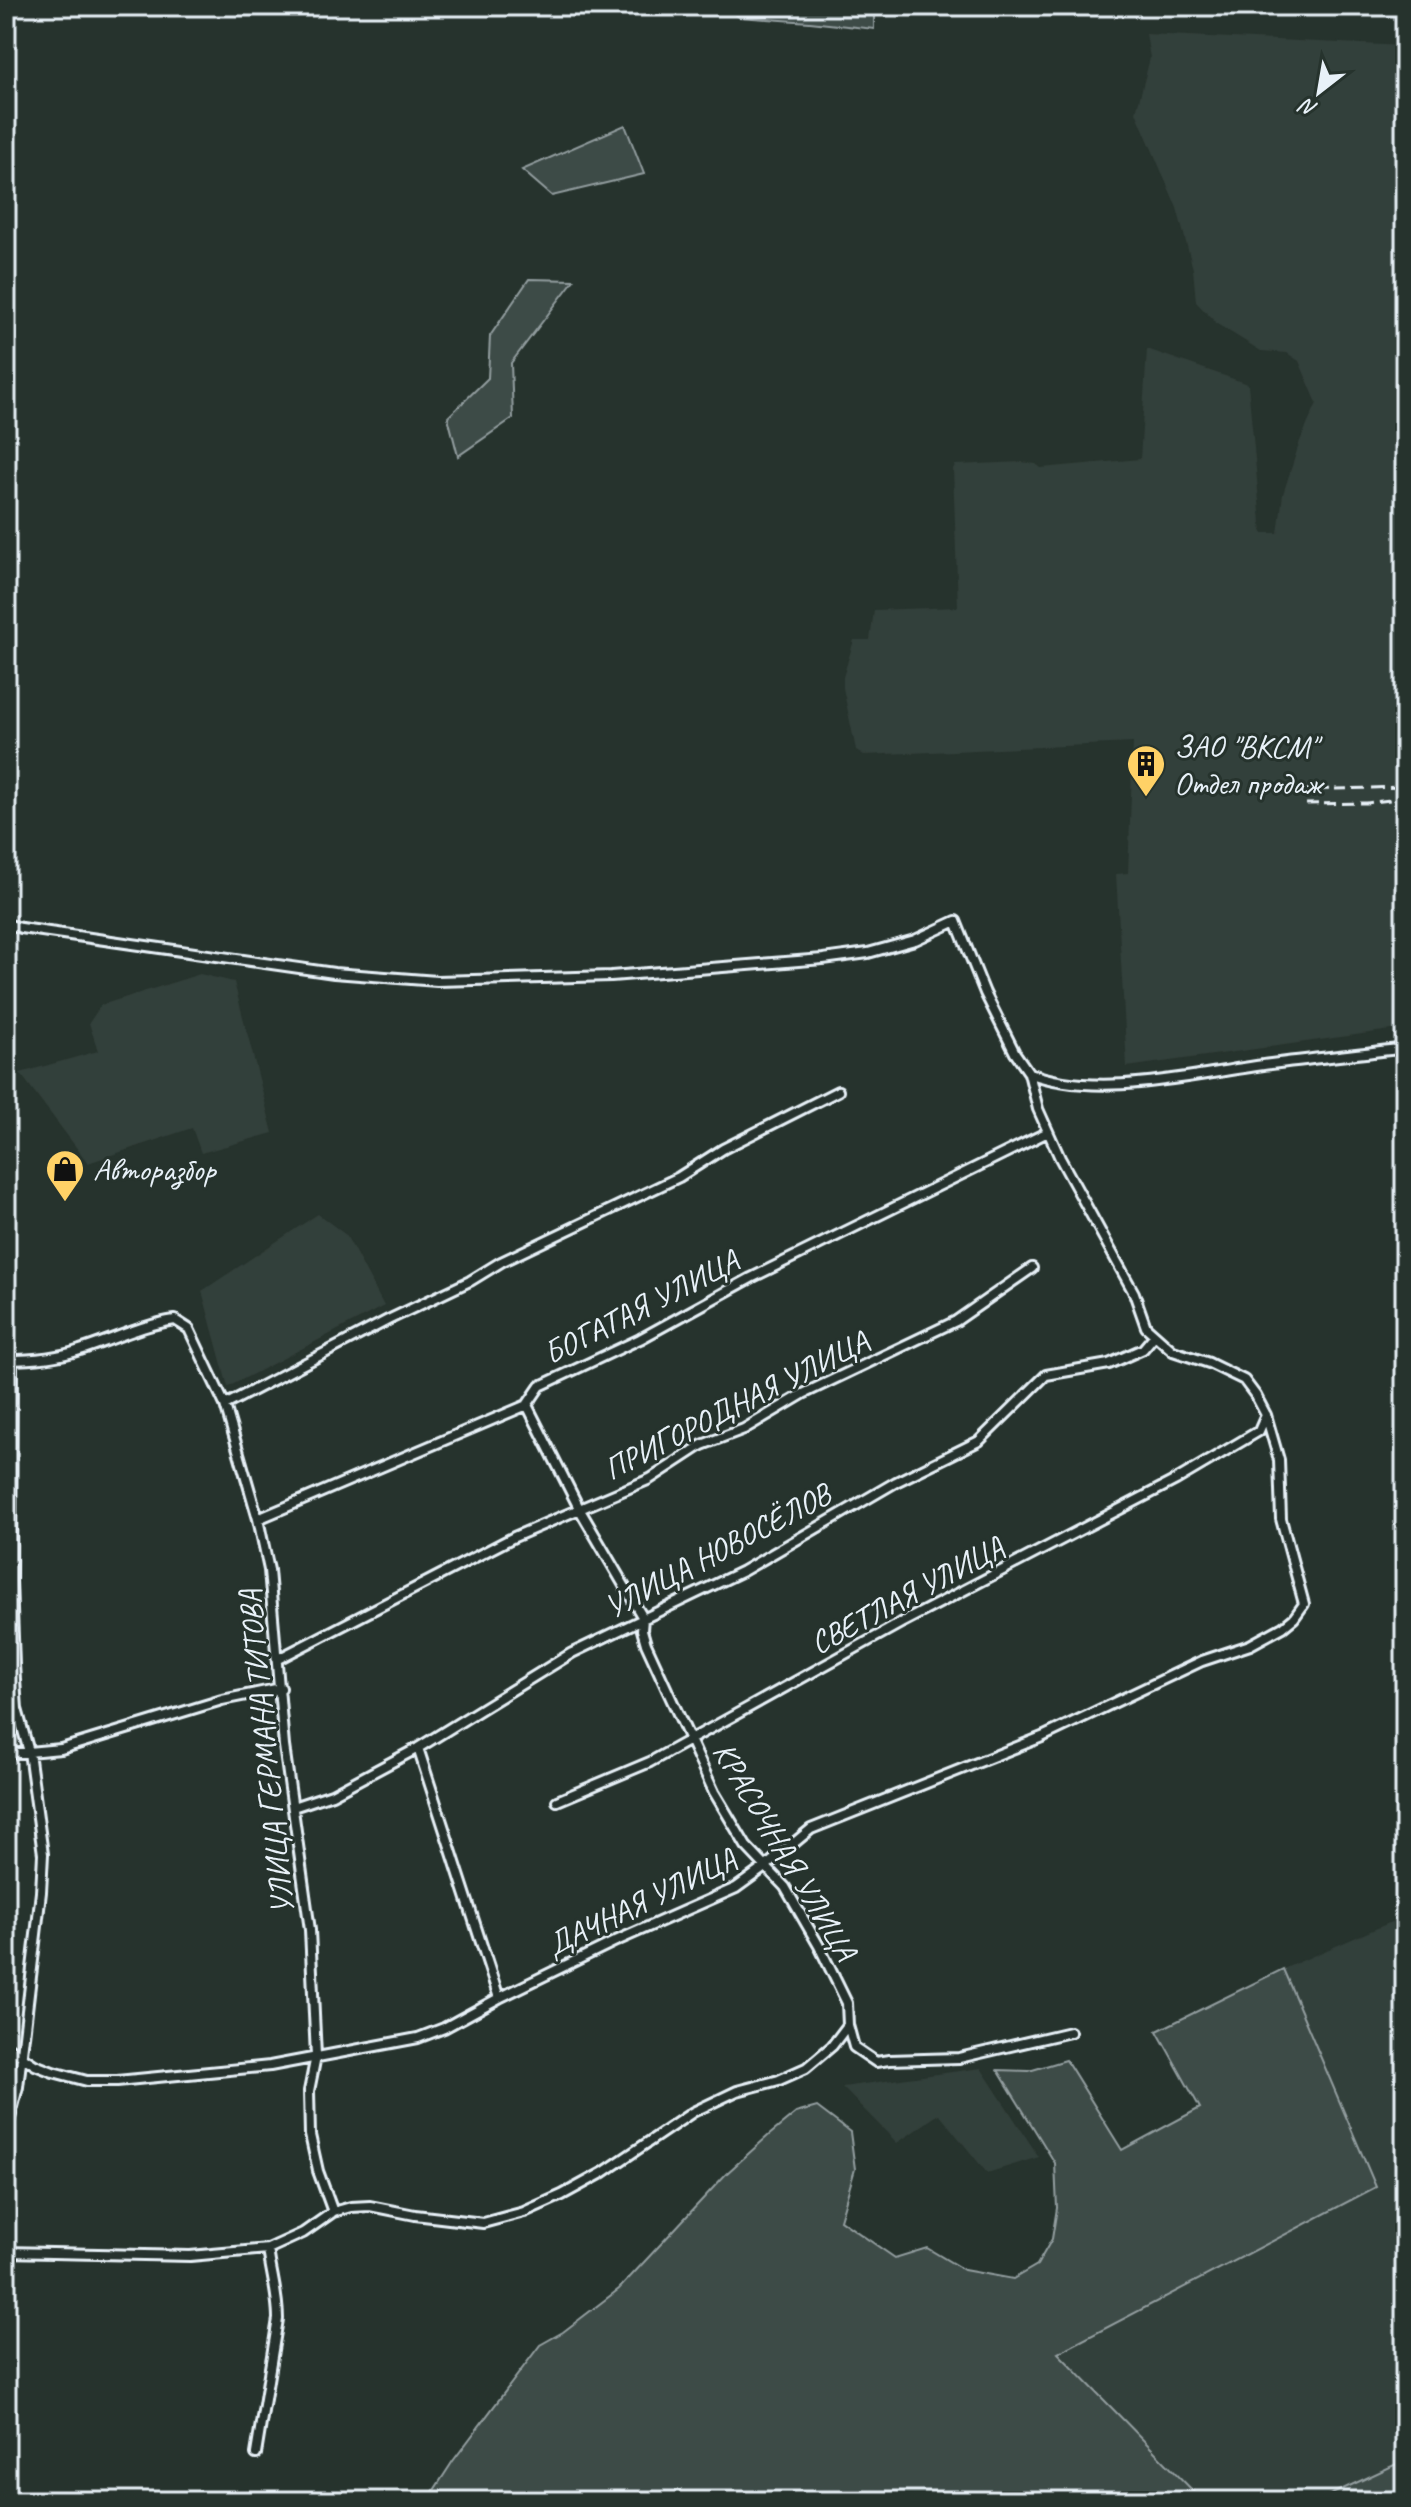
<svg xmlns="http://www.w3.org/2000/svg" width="1411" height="2507" viewBox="0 0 1411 2507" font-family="Caveat,sans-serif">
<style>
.built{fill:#333f3a}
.green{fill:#3e4b47;stroke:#939ea0;stroke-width:2}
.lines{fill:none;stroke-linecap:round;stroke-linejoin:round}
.street-casing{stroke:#e8f1f8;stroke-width:14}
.street{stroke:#26332d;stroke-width:8}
.rail{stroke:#e8f1f8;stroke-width:3;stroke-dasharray:12 6;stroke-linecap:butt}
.labels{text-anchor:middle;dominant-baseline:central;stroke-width:6;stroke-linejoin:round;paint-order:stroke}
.poi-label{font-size:32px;fill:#e8f1f8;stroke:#26332d;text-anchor:start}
.street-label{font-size:32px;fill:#e8f1f8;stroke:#26332d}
</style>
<rect width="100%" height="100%" fill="#26332d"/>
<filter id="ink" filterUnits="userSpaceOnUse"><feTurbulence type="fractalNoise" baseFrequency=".0125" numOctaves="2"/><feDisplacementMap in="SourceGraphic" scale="16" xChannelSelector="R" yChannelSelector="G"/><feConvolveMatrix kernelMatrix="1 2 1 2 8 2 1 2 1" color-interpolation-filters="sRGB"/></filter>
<g filter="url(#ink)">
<path class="built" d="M1146,34L1405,46V1028L1127,1067L1116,874L1128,873L1133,743L864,755L856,750L843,688V677L854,640H870L874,610L958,607L953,469L955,465L1022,462L1036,464L1041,468L1140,459L1147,349L1248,384L1262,533H1278L1283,494L1300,441L1317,403L1299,361L1287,353L1261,351L1217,324L1196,302L1193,269L1177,208L1136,112L1150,58Z
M200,974L234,982L273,1133L201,1153L192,1128L88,1163L20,1073L98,1051L89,1023L101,1005Z
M318,1214L346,1235L384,1306L228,1387L202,1291Z
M1405,1916V2460L1317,2501H1203L1058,2353L1376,2187L1283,1969Z
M981,2068L1039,2157L987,2173L939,2114L897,2143L842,2087Z"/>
<path class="green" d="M725,6H874V29L810,22L739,17Z
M625,125L644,174L552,196L522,170Z
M529,279L574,280L511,363L513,418L458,456L448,417L488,378L490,336Z
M1283,1969L1376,2187L1058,2353L1203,2501H427L453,2461L540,2345L563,2332L619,2289L726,2174L768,2136L796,2113L817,2107L850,2132L855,2169L840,2220L895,2258L927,2248L964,2270L1013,2279L1037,2265L1052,2239L1057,2208L1055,2163L998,2070L1029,2071L1066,2060L1122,2150L1200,2108L1157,2031Z
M1405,2460V2501H1317Z"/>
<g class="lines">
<defs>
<path id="street" d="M6,924L21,928L334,973L437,981L611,976L823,959L868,953L915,940L956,921L985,993L1015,1053L1029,1073L1038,1109L1060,1158L1134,1293L1146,1327L1173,1351L1209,1363L1244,1380L1256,1396L1266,1415L1279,1460L1281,1519L1304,1604L1294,1618L1283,1627L1250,1645L1202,1661L1042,1737L811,1829L765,1867L736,1888L616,1941L499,1998L444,2028L418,2038L270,2066L117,2081H87L53,2072L35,2065L6,2046
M1029,1073C1100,1100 1198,1073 1271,1064C1316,1058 1361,1054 1405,1048
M6,1332L12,1360L11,1581L14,1665L17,1709L29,1752L43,1854L41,1892L18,2087L6,2134
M6,1360C30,1360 57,1358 80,1350C112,1340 142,1325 175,1320L189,1329L225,1405L258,1519L269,1570L284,1746L310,1930L316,2056L309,2091L310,2135L318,2171L333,2212
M225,1405L388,1320L470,1281L501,1262L679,1177L723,1149L838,1091
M527,1405L580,1510L643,1618L642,1630L646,1644L714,1792L746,1846L785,1887L819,1946L847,2003L848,2025
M258,1519L527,1405L540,1386L640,1339L751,1278L1048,1132
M278,1659L514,1537L650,1479L702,1445L744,1429L803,1394L956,1321L1032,1268
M418,1748L499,1998
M6,1754L61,1749L222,1700L281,1688
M557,1801L650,1762L901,1623L1176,1480L1259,1431L1266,1415
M293,1807L332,1794L418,1748L572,1653L743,1571L896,1482L979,1441L1046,1375L1109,1364L1143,1349L1154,1336
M6,2252L190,2256L268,2249L303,2233L333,2212L351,2207L370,2206L415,2215L483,2223L524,2212L562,2195L604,2172L693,2112L737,2091L779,2080L806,2068L832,2046L848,2025L854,2047L876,2062L889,2060L959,2058L1070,2032
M256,2454L278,2319C278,2295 271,2273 268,2249
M6,2498L20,2501"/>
</defs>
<use href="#street" class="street-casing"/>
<use href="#street" class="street"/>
<path class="rail" d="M1299,790L1405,787
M1306,804L1367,803L1405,798"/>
</g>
</g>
<defs>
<symbol id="building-pin" viewBox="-11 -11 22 30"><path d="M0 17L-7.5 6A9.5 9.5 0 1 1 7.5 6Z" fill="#ffd166" stroke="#26332d"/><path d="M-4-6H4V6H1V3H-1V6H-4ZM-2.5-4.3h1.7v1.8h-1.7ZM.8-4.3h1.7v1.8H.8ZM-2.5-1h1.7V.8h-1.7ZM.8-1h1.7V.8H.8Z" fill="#111"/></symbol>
<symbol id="shop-pin" viewBox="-11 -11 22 30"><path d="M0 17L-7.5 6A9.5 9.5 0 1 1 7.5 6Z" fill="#ffd166" stroke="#26332d"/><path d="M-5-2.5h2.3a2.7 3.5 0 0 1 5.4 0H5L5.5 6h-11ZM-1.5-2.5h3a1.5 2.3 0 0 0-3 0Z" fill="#111"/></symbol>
</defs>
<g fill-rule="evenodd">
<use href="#building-pin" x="1124" y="742" width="44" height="60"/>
<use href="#shop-pin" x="43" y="1147" width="44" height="60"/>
</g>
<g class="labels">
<g class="poi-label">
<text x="1174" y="746">ЗАО "ВКСМ"<tspan x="1174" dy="37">Отдел продаж</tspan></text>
<text x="93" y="1169">Авторазбор</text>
</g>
<g class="street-label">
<text transform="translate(641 1307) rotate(-27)">БОГАТАЯ УЛИЦА</text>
<text transform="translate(736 1405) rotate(-27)">ПРИГОРОДНАЯ УЛИЦА</text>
<text transform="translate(717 1551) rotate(-28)">УЛИЦА НОВОСЁЛОВ</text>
<text transform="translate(907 1595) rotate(-28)">СВЕТЛАЯ УЛИЦА</text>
<text transform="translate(266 1752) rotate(-96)">УЛИЦА ГЕРМАНА ТИТОВА</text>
<text transform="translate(785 1851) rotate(59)">КРАСОЧНАЯ УЛИЦА</text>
<text transform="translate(641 1902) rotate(-26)">ДАЧНАЯ УЛИЦА</text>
</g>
</g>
<rect width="1411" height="2507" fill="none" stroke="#26332d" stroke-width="32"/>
<rect x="16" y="16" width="1379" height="2475" fill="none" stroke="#e8f1f8" stroke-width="3" filter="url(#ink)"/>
<g transform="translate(1319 92) rotate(211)" stroke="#26332d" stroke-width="6" paint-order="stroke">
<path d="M0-6L14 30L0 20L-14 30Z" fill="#e8f1f8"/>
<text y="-12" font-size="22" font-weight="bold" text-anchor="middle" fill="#e8f1f8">N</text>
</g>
</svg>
